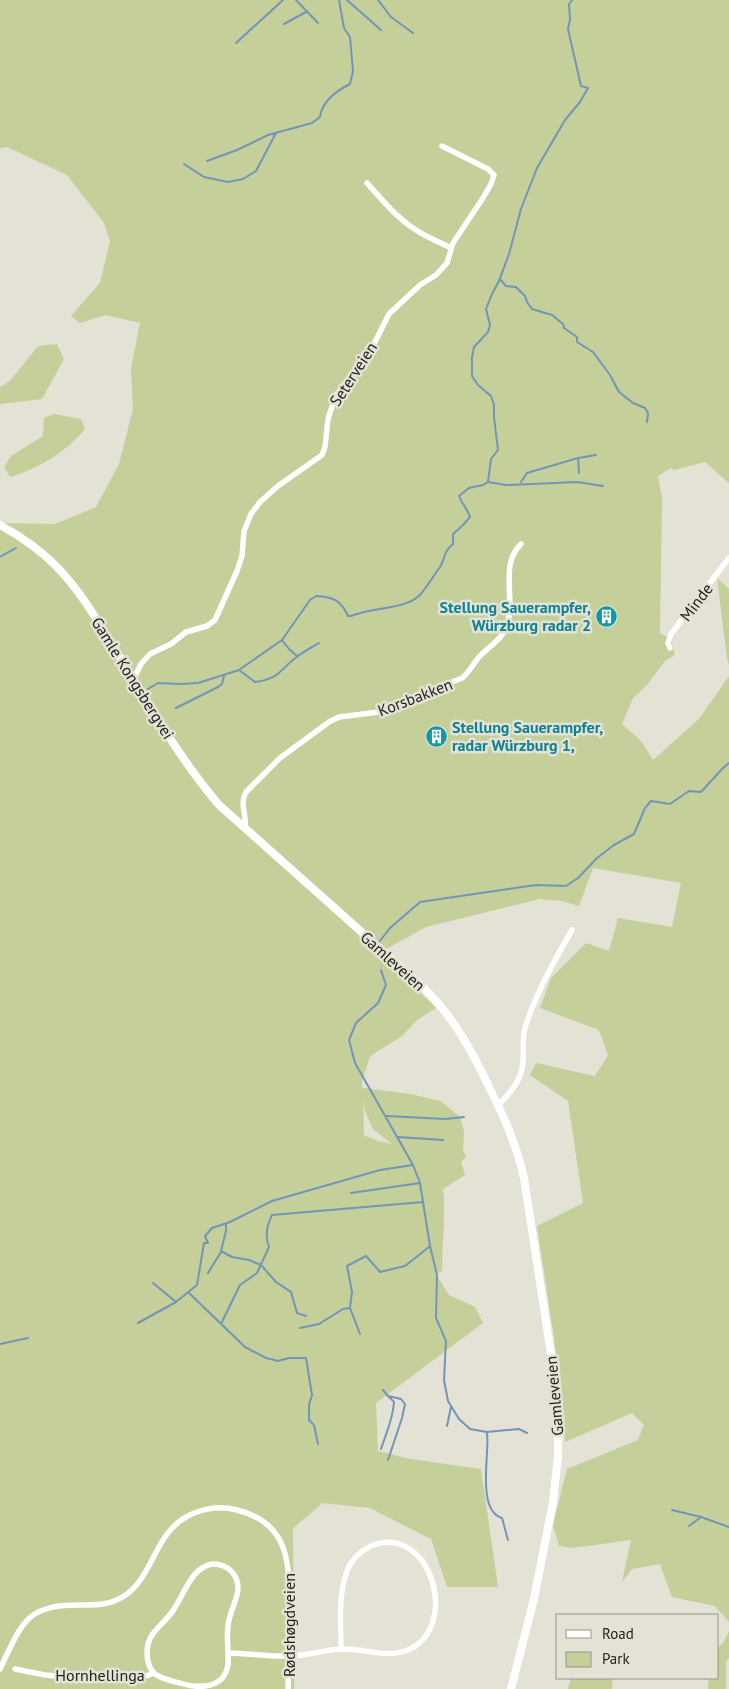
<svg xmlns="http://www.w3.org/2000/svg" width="729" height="1689" viewBox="0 0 729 1689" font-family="'PT Sans',sans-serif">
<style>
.green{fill:#c4cf9a;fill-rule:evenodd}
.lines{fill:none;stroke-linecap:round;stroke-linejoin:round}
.stream{stroke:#7295b9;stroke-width:2}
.minor{stroke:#fff;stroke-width:5.5}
.secondary{stroke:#fff;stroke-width:8}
.labels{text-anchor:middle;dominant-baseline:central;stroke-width:5;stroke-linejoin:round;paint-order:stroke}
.street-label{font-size:16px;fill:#24221e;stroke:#e4e1d5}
.culture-label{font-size:16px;font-weight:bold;fill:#0d838f;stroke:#e4e1d5;text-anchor:end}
</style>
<rect width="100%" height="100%" fill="#e4e1d5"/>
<path class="green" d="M0,0H729V483L705,462L674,470L671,468L658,476L662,499L660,633L671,639L675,655L665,661L647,685L633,698L622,724L641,741L653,760L699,719L729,676V1622L715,1606L672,1597L660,1564L632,1569L622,1582L631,1540L572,1548L559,1546L553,1525L567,1469L638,1440L644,1425L632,1413L565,1442L562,1391L537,1226L583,1203L568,1101L530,1075L536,1063L595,1076L608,1055L599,1030L540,1008L551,978L586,943L609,951L618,918L672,927L681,883L593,868L579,906L562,901L540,899L426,927L379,953L436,1008L417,1020L402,1036L370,1056L362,1082V1088L411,1094L440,1101L460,1117L464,1131L463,1150L466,1157L461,1162L465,1175L443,1189C446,1217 442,1243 442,1271L436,1274L449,1295L475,1307L483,1323L376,1403L378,1451L410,1459L481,1469L498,1587H447L431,1539L370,1508L323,1503L293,1528L294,1689H0V523L55,524L96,507L119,464L133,409L131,368L140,323L106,315L80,323L71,316L100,283L110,241L104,223L67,175L7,147L0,148ZM363,1097L364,1108L373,1129L392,1144L378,1141L364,1135Z
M57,344L64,359L42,399L0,404V387L10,381L38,346Z
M54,414L81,419L85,429C66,452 38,469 10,477L4,467L11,456L43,436L44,418Z
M717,578L729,589V666L727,658Z
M729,1631V1658L726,1662V1689H708L709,1678H718V1647L723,1643Z
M571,1678H613L612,1689H568Z"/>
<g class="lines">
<path class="stream" d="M296,0L318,23
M347,0L381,30
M378,0L391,17L413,33
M284,24L306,12
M236,43L283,0
M207,161L237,150L268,135L312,123L320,117C322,101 336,91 350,84L353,71L350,37L344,28L339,0
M184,164L204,177L228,182L243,179L256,171L276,133
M500,279L506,286L516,287L525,296L527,302L532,309L552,315L563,324L564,328L577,337V342L593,352L610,375L619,392L633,403L645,408L648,413L647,422
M578,458L579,473
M488,482L491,459L498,450L494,417V405L491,396L478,385L472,376V357L474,347L488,332L490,325L486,309L492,294L499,281L509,254L521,209L537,168L565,120L580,102L588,88L581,86L568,29L570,19L569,4L572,0
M521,482L527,473L578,458L596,455
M0,557L16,548
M282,640L289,649L297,656
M239,670L255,682C280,679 280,669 298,656C304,651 312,647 319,643
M148,689L158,683L182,684L198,683L239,670L282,640L310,600L316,596C333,597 341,600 348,616H351C371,607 405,610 420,595C427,587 434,575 440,567C446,557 443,552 453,544V534L462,526L470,517C467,508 462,504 459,496L469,488L483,485L488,482L506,485L577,482L603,486
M135,695L136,694
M176,708L218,687L222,684L224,676
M379,942L390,928L420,902L536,885L566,886L578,878L597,858L614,845L634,834L645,808L651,801L670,804L689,791L701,792L723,768L729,763
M381,970L386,985L378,1003L356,1023L349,1040L355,1063L413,1165L420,1183L430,1246L437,1275L436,1318L446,1341L444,1380L448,1401L459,1419L470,1429L487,1432L519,1429L527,1433
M387,1116L445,1119L464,1117
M398,1137L443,1140
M351,1193L420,1183
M226,1224V1231L221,1251L232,1257L249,1260L261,1265L276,1282L291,1292L297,1313L306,1316
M208,1273L221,1252
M153,1283L176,1302
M189,1293L245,1347L266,1358L278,1361L289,1358H306L312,1395L309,1405V1420L314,1425L318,1444
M138,1323L176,1302L197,1285L204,1243H208L205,1236L212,1228L230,1222L272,1201L380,1170L413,1165
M221,1324L240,1285L257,1273L269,1247C265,1237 267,1225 272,1215L423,1202
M300,1328L319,1324L343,1309L350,1308
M360,1334L350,1308L352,1292L347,1266L366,1256L380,1272L405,1266L429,1247
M0,1344L28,1338
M383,1390L388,1396L401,1399L405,1404L402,1418L388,1460
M447,1426L451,1407
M487,1433C490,1453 476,1510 502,1518L508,1540
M381,1449C386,1434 393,1419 394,1402L388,1396
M672,1510L701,1517
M689,1526L701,1517L729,1527"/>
<path class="minor" d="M367,183C382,200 397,218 416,230C426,237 440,242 451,248
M670,648L668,643L671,634L729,558
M134,678L141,664L150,654L171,644L186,632L207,626L215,620L237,571L242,556L244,531L251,514L260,502L278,486L322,455L325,447L328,419L335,397L374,344L389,314L420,285L436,275L447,263L453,243L483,198L491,184L494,175L488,169L442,146
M245,827C247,814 239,805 246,792L280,758L329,722L339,717L379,712L462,678C469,673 473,664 479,657C488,647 503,639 507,625C516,599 499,565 521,544
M498,1105C510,1094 522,1079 523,1062C524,1051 522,1039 525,1028C536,993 554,961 572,930
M212,1564C220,1564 227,1566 232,1572C247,1589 229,1608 228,1626C226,1639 229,1651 228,1664C225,1689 199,1689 180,1683C172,1681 162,1679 155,1674C145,1665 145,1646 152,1635C158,1626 168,1619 174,1609C185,1593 191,1568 212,1564Z
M228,1653C248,1653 268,1657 288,1656C306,1656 323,1650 341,1649C362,1648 385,1658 405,1651C463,1631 431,1521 371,1546C359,1552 350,1561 346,1574C338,1598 341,1624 341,1649
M0,1669C23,1621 26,1604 84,1605C99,1605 112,1604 124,1596C151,1579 154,1540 180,1521C196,1509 218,1505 237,1510C294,1524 289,1571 289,1617C289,1641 289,1665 288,1689
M15,1669L45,1675L68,1677L120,1675L146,1676L154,1673"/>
<path class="secondary" d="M0,525C20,536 39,549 55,565C79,589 96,618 113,646C146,699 178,757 219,805L421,985C453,1016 471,1049 490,1089C505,1118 517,1147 524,1178L556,1387L558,1422V1456L553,1502L534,1599L511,1689"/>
</g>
<defs>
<symbol id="building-disc" viewBox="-11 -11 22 22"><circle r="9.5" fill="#0f9aa8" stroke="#e4e1d5"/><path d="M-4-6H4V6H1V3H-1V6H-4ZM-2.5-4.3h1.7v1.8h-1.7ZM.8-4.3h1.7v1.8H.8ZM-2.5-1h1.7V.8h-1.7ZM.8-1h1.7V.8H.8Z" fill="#fff"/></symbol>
</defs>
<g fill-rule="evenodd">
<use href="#building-disc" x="594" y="604" width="25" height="25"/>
<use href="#building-disc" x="424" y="724" width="25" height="25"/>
</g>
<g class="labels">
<g class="street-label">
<text transform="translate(353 374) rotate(-57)">Seterveien</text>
<text transform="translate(696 602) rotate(-53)">Minde</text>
<text transform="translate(133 678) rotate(58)">Gamle Kongsbergvei</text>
<text transform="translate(415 697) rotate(-21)">Korsbakken</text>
<text transform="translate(393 961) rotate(42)">Gamleveien</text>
<text transform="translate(554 1396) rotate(-95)">Gamleveien</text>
<text transform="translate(289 1625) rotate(-90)">Rødshøgdveien</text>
<text x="100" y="1675">Hornhellinga</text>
</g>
<g class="culture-label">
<text x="591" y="607">Stellung Sauerampfer,<tspan x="591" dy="18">Würzburg radar 2</tspan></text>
<text x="452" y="727" text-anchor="start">Stellung Sauerampfer,<tspan x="452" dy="18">radar Würzburg 1,</tspan></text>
</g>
</g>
<rect x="556" y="1614" width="162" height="65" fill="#e4e1d5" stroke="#97958c"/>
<rect x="566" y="1630" width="25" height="8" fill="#ffffff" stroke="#97958c"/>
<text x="602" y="1639" font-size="15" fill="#24221e">Road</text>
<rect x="566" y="1652" width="25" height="15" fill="#c4cf9a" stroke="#97958c"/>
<text x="602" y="1664" font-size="15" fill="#24221e">Park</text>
</svg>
